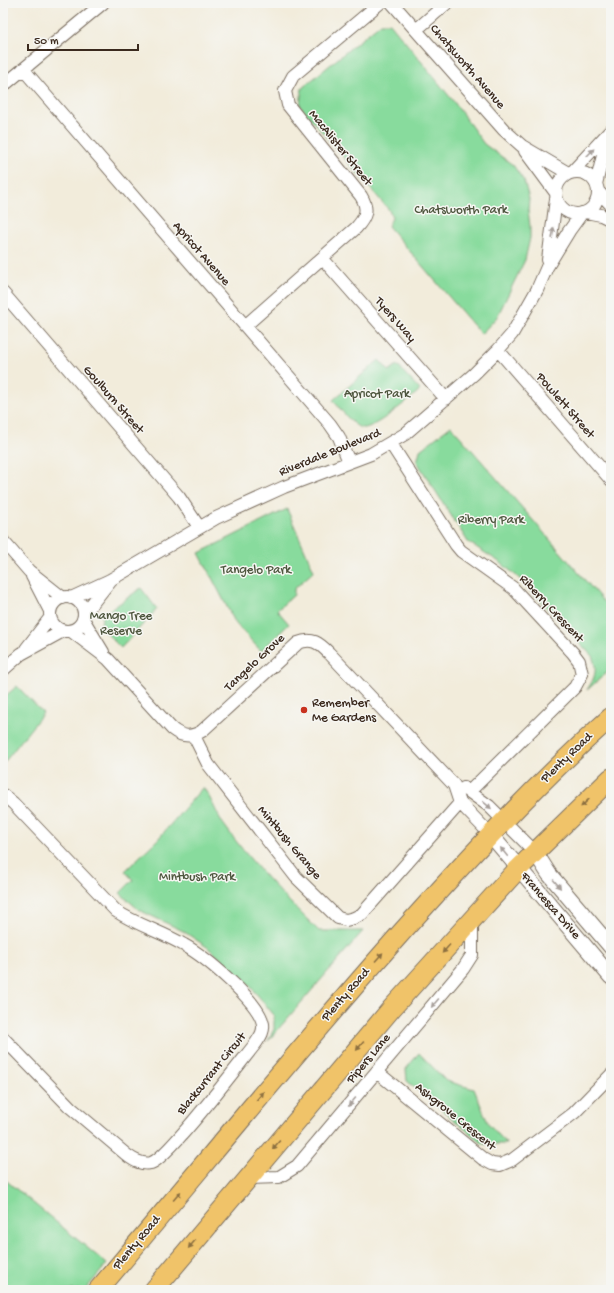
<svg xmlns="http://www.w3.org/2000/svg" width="614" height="1293" viewBox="0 0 614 1293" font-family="'Gochi Hand',sans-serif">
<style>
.green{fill:#88db9d;stroke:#62825e}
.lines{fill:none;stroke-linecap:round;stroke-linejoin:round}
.minor-casing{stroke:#7b6e60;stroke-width:14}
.tertiary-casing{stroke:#7b6e60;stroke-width:17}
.trunk-casing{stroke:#7b6e60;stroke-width:21}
.minor{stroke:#fff;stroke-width:12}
.tertiary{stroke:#fff;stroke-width:15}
.trunk{stroke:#f0c369;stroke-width:19}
.rail-casing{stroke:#3b2a1e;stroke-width:4.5}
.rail{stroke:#f6f6f2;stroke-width:3;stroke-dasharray:9;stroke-linecap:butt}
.oneway{fill:#a79f9a}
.oneway2{fill:#8c6f40}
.poi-dot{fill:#c8321e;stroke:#f6f6f2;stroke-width:1.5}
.labels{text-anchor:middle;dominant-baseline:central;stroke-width:3;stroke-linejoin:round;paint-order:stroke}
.street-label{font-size:13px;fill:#3b2a1e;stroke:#f6f6f2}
.park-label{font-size:13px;fill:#4e563e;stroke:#f6f6f2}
.poi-label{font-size:13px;fill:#3b2a1e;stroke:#f6f6f2;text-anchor:start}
</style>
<rect width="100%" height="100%" fill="#f6f6f2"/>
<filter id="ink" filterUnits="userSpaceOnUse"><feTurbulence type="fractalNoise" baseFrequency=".025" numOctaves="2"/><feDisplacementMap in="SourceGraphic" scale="8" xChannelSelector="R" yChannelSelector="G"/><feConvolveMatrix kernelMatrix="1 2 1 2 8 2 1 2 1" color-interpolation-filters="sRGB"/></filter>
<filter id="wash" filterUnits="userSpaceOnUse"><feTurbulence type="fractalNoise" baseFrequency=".012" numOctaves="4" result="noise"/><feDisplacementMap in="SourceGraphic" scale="16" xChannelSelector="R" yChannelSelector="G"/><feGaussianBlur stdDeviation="0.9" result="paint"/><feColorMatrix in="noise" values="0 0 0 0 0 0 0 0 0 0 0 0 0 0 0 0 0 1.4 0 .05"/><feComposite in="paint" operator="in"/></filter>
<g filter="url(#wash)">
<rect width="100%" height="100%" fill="#f2ecdb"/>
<path class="green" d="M381,23H390L454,102L484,144L513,165L524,181L529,199L528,210L530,226V238L525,260L497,317L481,334L388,226L392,218L389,210L300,106L302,88Z
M379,360L389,371L397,365L420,390C411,398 372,431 362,428C353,427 339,407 333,400Z
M451,426L611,610V669L587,690C595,678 598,670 592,656L520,579L501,563L468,542L417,462L420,450Z
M287,509L314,571L294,589V595L277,610L289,624L261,651L236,624L199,553Z
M141,588L157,609L121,648L101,628L102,616Z
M17,686L43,713L3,764V698Z
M203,787C211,798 215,810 222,822C249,861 285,898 319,931H363L268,1041L274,1029V1015L245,980L207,947L183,931L139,910L120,893L133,880L125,871L158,839Z
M419,1053L446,1081L474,1089L488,1123L507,1144H483L407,1081L406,1069Z
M3,1178L107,1264L85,1290H12L3,1285Z"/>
</g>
<g filter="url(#ink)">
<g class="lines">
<defs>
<path id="minor" d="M392,3L504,130L522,146L568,173
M416,30L447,3
M23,69L330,424L339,437L349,462
M3,86L103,3
M525,151L556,193
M556 193a21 21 0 1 1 42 0a21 21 0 1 1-42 0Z
M572,172L611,130
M596,184L608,135
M598,191L611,205
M586,212L601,215L611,220
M322,258L446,399
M548,260L556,199
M3,293L179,497L199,527
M245,326L356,228C366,217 369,209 361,196L288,105L285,91L293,76L380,3
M498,350L611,480
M391,444L456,545L461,551L513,588L573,653L579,661L582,674L575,687L470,791
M3,541L29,571L63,598
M32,576L50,611
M50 614a17 17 0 1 1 34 0a17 17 0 1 1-34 0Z
M71,598L110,580L216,518L284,487L371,454L405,434L474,374L498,350L512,334L537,290L547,267L569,231L582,213
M84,614L110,581
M83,619L103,652
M71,631L108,659L172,729C182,737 191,738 202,731L298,643C312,637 319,643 329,653L454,785L460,803L490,834
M26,649L50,618
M3,670L21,654L63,631
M194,736L208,764L296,877L338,918L346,920L354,918L362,914L460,803
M464,788L489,806L535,852
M3,795L13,803L116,911C137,925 162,932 184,945C204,956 259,1001 263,1024C264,1032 260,1037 256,1043C240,1063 168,1158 151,1163C142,1165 135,1161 128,1156L70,1107L3,1038
M377,1072L483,1159L492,1164L500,1165L512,1160L574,1113L611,1075
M248,1178L279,1177L297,1166L463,969L472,955V921"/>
<path id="tertiary" d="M490,834L611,977
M535,852L549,874L611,947"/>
<path id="trunk" d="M98,1290C199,1171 297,1050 401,933C468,858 536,784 611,717
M154,1290L392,1008L518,869L611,778"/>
</defs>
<use href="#minor" class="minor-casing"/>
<use href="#tertiary" class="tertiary-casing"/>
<use href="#trunk" class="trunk-casing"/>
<use href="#minor" class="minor"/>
<use href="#tertiary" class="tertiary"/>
<use href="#trunk" class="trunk"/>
<defs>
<path id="rail" d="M3,7L8,3"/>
</defs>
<use href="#rail" class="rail-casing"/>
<use href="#rail" class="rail"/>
</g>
<defs><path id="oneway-solid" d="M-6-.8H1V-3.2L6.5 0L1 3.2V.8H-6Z"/></defs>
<g class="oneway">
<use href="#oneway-solid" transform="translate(590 153) rotate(-46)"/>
<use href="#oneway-solid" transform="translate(553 233) rotate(-81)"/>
<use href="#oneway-solid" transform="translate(487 805) rotate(40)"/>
<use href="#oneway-solid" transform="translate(504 852) rotate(-129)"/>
<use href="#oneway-solid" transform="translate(557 884) rotate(50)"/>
<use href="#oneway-solid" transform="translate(435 1003) rotate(130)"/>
<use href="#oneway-solid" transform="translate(352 1102) rotate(130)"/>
</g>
<g class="oneway2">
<use href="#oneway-solid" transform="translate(585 803) rotate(136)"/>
<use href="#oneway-solid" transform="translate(446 949) rotate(132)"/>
<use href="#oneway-solid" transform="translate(379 957) rotate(-48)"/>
<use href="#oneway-solid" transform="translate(360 1046) rotate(130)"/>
<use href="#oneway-solid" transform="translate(260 1096) rotate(-50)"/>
<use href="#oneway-solid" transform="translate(276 1145) rotate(130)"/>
<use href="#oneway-solid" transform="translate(177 1196) rotate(-50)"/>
<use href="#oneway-solid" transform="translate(192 1244) rotate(130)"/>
</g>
</g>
<circle class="poi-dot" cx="304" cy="710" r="4"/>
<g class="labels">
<g class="street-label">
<text transform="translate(467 67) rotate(49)">Chatsworth Avenue</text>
<text transform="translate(340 148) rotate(51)">MacAlister Street</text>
<text transform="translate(201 254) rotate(49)">Apricot Avenue</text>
<text transform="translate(395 320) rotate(49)">Tyers Way</text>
<text transform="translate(113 400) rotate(49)">Goulburn Street</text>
<text transform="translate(565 406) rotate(49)">Powlett Street</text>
<text transform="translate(330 453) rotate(-22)">Riverdale Boulevard</text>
<text transform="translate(551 609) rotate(47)">Riberry Crescent</text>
<text transform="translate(255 663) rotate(-43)">Tangelo Grove</text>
<text transform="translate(567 758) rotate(-44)">Plenty Road</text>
<text transform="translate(289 843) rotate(50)">Mintbush Grange</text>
<text transform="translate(550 906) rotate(49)">Francesca Drive</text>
<text transform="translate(346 995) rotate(-49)">Plenty Road</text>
<text transform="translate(369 1059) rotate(-50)">Pipers Lane</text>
<text transform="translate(212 1074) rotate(-51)">Blackcurrant Circuit</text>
<text transform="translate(455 1117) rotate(39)">Ashgrove Crescent</text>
<text transform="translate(137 1243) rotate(-50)">Plenty Road</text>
</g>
<g class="park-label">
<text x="461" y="210">Chatsworth Park</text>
<text x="377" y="394">Apricot Park</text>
<text x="491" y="520">Riberry Park</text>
<text x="256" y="570">Tangelo Park</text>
<text x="121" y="616">Mango Tree<tspan x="121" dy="15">Reserve</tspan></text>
<text x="197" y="877">Mintbush Park</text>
</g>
<g class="poi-label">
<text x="312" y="703">Remember<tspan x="312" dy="15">Me Gardens</tspan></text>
</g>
</g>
<rect width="614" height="1293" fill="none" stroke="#f6f6f2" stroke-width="16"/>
<path d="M28 44v6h110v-6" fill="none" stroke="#3b2a1e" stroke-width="2"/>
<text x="34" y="44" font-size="12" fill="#3b2a1e" stroke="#f6f6f2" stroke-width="3" paint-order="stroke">50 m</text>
</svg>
